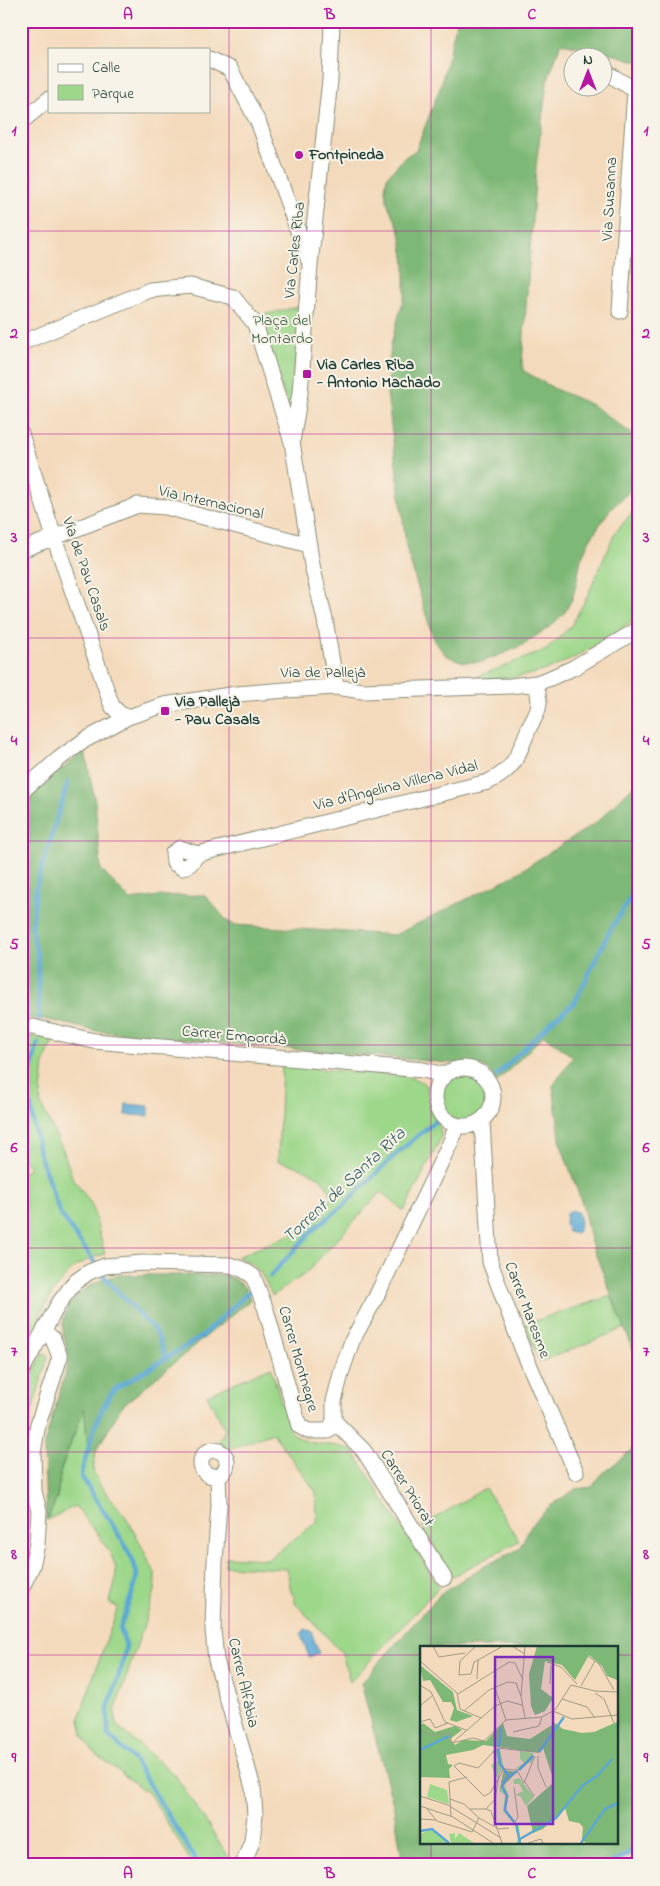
<svg xmlns="http://www.w3.org/2000/svg" width="660" height="1886" viewBox="0 0 660 1886" font-family="'Indie Flower',sans-serif">
<style>
.green{fill:#9dd78a;stroke:#5e8a5f}
.forest{fill:#7eb876;stroke:#4e7a55;fill-rule:evenodd}
.water{fill:#5ba8d4;stroke:#3d7284}
.lines{fill:none;stroke-linecap:round;stroke-linejoin:round}
.stream{stroke:#5ba8d4;stroke-width:4.5}
.minor-casing{stroke:#8a8c78;stroke-width:17}
.minor{stroke:#fff;stroke-width:15}
.grid{fill:none;stroke:#b5179e;stroke-width:1;stroke-opacity:0.55}
.poi-dot{fill:#b5179e;stroke:#f7f3e8;stroke-width:2}
.labels{text-anchor:middle;dominant-baseline:central;stroke-width:4;stroke-linejoin:round;paint-order:stroke}
.poi-label{font-size:16px;font-weight:bold;fill:#1f3d34;stroke:#f7f3e8;text-anchor:start}
.street-label{font-size:16px;fill:#1f3d34;stroke:#f7f3e8}
.park-label{font-size:16px;fill:#385c45;stroke:#f7f3e8}
.water-label{font-size:18px;font-style:italic;fill:#315d64;stroke:#f7f3e8}
.inset-river{fill:none;stroke:#5ba8d4;stroke-width:2.5}
.inset-road{fill:none;stroke:#9f9b86;stroke-width:1}
.view{fill:#7b2cbf;fill-opacity:0.15;stroke:#7b2cbf;stroke-width:2.5}
.inset-edge{fill:none;stroke:#1f3d34;stroke-width:2.5}
.neatline{fill:none;stroke:#b5179e;stroke-width:2}
.grid-label{font-size:16px;text-anchor:middle;font-weight:bold;fill:#b5179e}
</style>
<rect width="100%" height="100%" fill="#f7f3e8"/>
<filter id="ink" filterUnits="userSpaceOnUse"><feTurbulence type="fractalNoise" baseFrequency=".02" numOctaves="2"/><feDisplacementMap in="SourceGraphic" scale="10" xChannelSelector="R" yChannelSelector="G"/><feConvolveMatrix kernelMatrix="1 2 1 2 8 2 1 2 1" color-interpolation-filters="sRGB"/></filter>
<filter id="wash" filterUnits="userSpaceOnUse"><feTurbulence type="fractalNoise" baseFrequency=".0096" numOctaves="4" result="noise"/><feDisplacementMap in="SourceGraphic" scale="20" xChannelSelector="R" yChannelSelector="G"/><feGaussianBlur stdDeviation="1.12" result="paint"/><feColorMatrix in="noise" values="0 0 0 0 0 0 0 0 0 0 0 0 0 0 0 0 0 1.4 0 .05"/><feComposite in="paint" operator="in"/></filter>
<g filter="url(#wash)">
<rect width="100%" height="100%" fill="#f4dabc"/>
<path class="green" d="M302,306L292,402L288,405L285,399L274,359L257,316Z
M639,504V616C605,639 572,664 532,674C512,679 491,678 471,679L546,650L571,626L587,597L615,533Z
M21,1037H36L53,1040L44,1064L40,1103L63,1150L72,1177L92,1205L105,1254C56,1263 44,1314 21,1351V1173L30,1168L21,1157Z
M282,1066L404,1076C436,1083 424,1089 432,1112C436,1122 442,1126 441,1138L404,1211L381,1192L306,1273L272,1296C265,1278 257,1263 237,1257L294,1233L332,1198C327,1174 299,1166 278,1161Z
M440 1098a24 24 0 1 1 48 0a24 24 0 1 1-48 0Z
M611,1296L625,1328L540,1362L525,1324Z
M43,1353L47,1354L48,1358L23,1440L21,1491V1397Z
M271,1367L289,1429C306,1450 331,1440 353,1451L439,1587L350,1682L342,1653L295,1603L294,1596L291,1592L287,1569L225,1566L226,1557L268,1559L317,1522L316,1492L273,1433L229,1449L218,1443L225,1430L207,1395Z
M85,1406L88,1449L96,1451L93,1471L101,1486L126,1517L134,1531L155,1573V1591L115,1711L116,1725L175,1775L231,1860L232,1865H193L150,1795L92,1751L83,1735L80,1719L81,1712L118,1607L109,1603C113,1592 118,1577 115,1565C108,1543 88,1524 75,1506L47,1520L57,1498L61,1469Z
M485,1488L519,1541L453,1576L422,1526Z"/>
<path class="forest" d="M457,21H639V62L603,51L561,43L547,82L536,166L522,364L524,371L531,375L555,389L592,405L639,439V482L609,511L589,541L581,559L576,585L572,599L565,612L551,626L519,647L482,662H464L452,658L446,655L434,641L407,551L387,393L391,344L405,294V263L400,231L388,205L385,190L387,177L405,157L416,150L440,88Z
M85,751L95,802L101,870L130,900L162,896L205,895L227,921L234,925L395,935L511,877L597,822L639,780V1365L590,1240L583,1206L561,1145L553,1086L573,1057L544,1035L496,1083C491,1062 466,1063 449,1063L96,1031C71,1026 47,1017 21,1018V807L39,787Z
M119,1275H224C238,1280 246,1285 250,1300L122,1406L96,1451L88,1449L84,1408L61,1469L57,1498L47,1520H46L44,1445L69,1361C69,1349 62,1338 63,1326C64,1297 93,1280 119,1275Z
M639,1444V1842L613,1865H403L394,1808L361,1683L440,1594L479,1569L519,1549L530,1527L550,1506L576,1489L592,1487L602,1474ZM616,1647V1842H421V1647Z"/>
<path class="water" d="M126,1104L149,1106V1116L125,1115Z
M572,1210L578,1213C580,1220 582,1228 575,1234L568,1232L565,1223L566,1214Z
M305,1629L311,1631L319,1653L309,1657L301,1635Z"/>
<g class="lines">
<path class="stream" d="M39,1019L38,959L32,931L36,887L68,782
M38,1043L27,1085L39,1153L60,1214L108,1281L156,1332L166,1358
M496,1076L553,1020L575,1002L608,934L639,884
M270,1276L316,1227L344,1205L395,1155L439,1118
M199,1865L134,1760L108,1735V1708L123,1662L126,1645L120,1628L135,1585L137,1574L134,1563L122,1540L81,1476L82,1470C91,1442 96,1412 115,1389L201,1337L253,1288
M610,1865L639,1847"/>
</g>
</g>
<g filter="url(#ink)">
<g class="lines">
<defs>
<path id="minor" d="M332,21L330,80L310,265L300,393L292,442L312,565L325,620L336,687
M209,59L230,69L259,124L309,261
M602,70L635,90H639
M21,122L49,99
M620,311L635,90
M21,343L150,290L190,286L233,297L255,324L291,439
M21,434L54,537L112,706L120,714L128,717
M21,550L138,505L166,507L309,545
M21,792L60,758L85,740L128,717L164,705L237,694L286,690L336,687L362,691L510,686L536,683L548,679L573,668L639,629
M198,854L190,864L182,868L174,863L173,853L180,848L198,854L488,782C516,769 518,754 529,728C533,720 539,712 539,703C539,696 537,689 536,683
M21,1027H33L94,1041L423,1070L444,1075
M435 1097a29 29 0 1 1 58 0a29 29 0 1 1-58 0Z
M482,1121L490,1262L522,1348L576,1472
M21,1372L59,1303L75,1282L89,1272L105,1266L143,1263L230,1265L242,1269L253,1276L266,1310L299,1426L308,1431H328L334,1421V1401L342,1370L352,1341L376,1297L452,1139L456,1126
M334,1421L364,1451L444,1578
M201 1463a13 13 0 1 1 26 0a13 13 0 1 1-26 0Z
M218,1476L219,1505L215,1561L213,1630L216,1660L247,1766L253,1788L255,1815L252,1841L243,1865
M21,1589L32,1566L37,1544L39,1511L34,1491L33,1453L38,1424L60,1357L53,1339L44,1332"/>
</defs>
<use href="#minor" class="minor-casing"/>
<use href="#minor" class="minor"/>
</g>
</g>
<path class="grid" d="M229,21V1865M431,21V1647M21,231H639M21,434H639M21,638H639M21,841H639M21,1045H639M21,1248H639M21,1452H639M21,1655H421M616,1655H639M431,1842V1865"/>
<g class="poi-dot">
<circle cx="299" cy="155" r="5"/>
<rect x="302" y="369" width="10" height="10" rx="2.5"/>
<rect x="160" y="706" width="10" height="10" rx="2.5"/>
</g>
<g class="labels">
<g class="poi-label">
<text x="309" y="155">Fontpineda</text>
<text x="317" y="365">Via Carles Riba<tspan x="317" dy="18">- Antonio Machado</tspan></text>
<text x="175" y="702">Via Pallejà<tspan x="175" dy="18">- Pau Casals</tspan></text>
</g>
<g class="street-label">
<text transform="translate(610 199) rotate(-87)">Via Susanna</text>
<text transform="translate(295 250) rotate(-84)">Via Carles Riba</text>
<text transform="translate(211 503) rotate(13)">Via Internacional</text>
<text transform="translate(86 574) rotate(71)">Via de Pau Casals</text>
<text x="323" y="673">Via de Pallejà</text>
<text transform="translate(396 786) rotate(-14)">Via d'Angelina Villena Vidal</text>
<text transform="translate(234 1036) rotate(5)">Carrer Empordà</text>
<text transform="translate(527 1310) rotate(69)">Carrer Maresme</text>
<text transform="translate(298 1359) rotate(74)">Carrer Montnegre</text>
<text transform="translate(407 1488) rotate(58)">Carrer Priorat</text>
<text transform="translate(243 1683) rotate(77)">Carrer Alfàbia</text>
</g>
<g class="park-label">
<text x="282" y="321">Plaça del<tspan x="282" dy="18">Montardo</tspan></text>
</g>
<g class="water-label">
<text transform="translate(345 1186) rotate(-43)">Torrent de Santa Rita</text>
</g>
</g>
<g transform="translate(420 1646)">
<rect width="198" height="198" fill="#f4dabc"/>
<path d="M76,103H80L84,122L76,132L71,119L78,114L72,105ZM100,105L113,107L114,111L111,118L109,116L99,125L96,122L104,117L100,113ZM99,132L114,151L106,160L100,150L95,149L103,145L99,138H94L93,134ZM83,135L89,150L85,163L99,180L101,197H96L99,192L97,181L83,165L85,149L79,145ZM10,138L27,144L29,158L7,151ZM10,184L19,188L28,197H1L0,188ZM35,187V193L39,187L54,197H31L29,188Z" fill="#9dd78a"/>
<path d="M117,0H197V34L187,30L182,20L169,9L155,34L142,19L125,15L121,43L133,52L125,65L115,69L111,60L109,28ZM0,19L33,46L37,64L53,70L36,76L30,74L34,62L31,56H23L10,34L3,35ZM197,76V197H166L162,193L163,181L159,177L149,175L145,162L123,183L113,187L107,160L134,136L123,102L119,107L63,99L53,104L26,109L28,118L33,119L29,123L30,132L0,131V80L3,77L15,86L35,80L42,84L30,93L35,99L43,94L66,95L83,77L87,90L110,93L135,77L143,83L162,87L174,86ZM84,124L97,126L84,139L82,137L79,145Z" fill="#7eb876"/>
<path class="inset-river" d="M79,101L81,81M78,103L80,118L89,130M0,104L29,90M119,106L144,71M99,124L113,110M94,176L85,164L87,150L82,141L85,134L97,125M96,178L100,197M0,185L12,183L29,197M100,193L136,172L162,140L177,130L192,113M161,197L185,163L198,157"/>
<path class="inset-road" d="M13,0L19,11L45,7M56,0L40,15L39,29L51,28L54,16L58,14M92,0L105,8M168,10L179,18L194,44M0,15L37,47L40,63L61,72M127,16L141,21L157,38M76,24L75,42L86,74M57,33L58,14L83,0M130,38L131,19M0,39L11,46L25,76L46,84M161,40L175,15M175,47L184,53L194,77M38,48L89,16L95,17L103,34M142,53L167,61L175,72M0,60L13,49M135,64L151,39L175,45L198,46M44,65L69,44L88,36L96,37L101,50M105,72L101,50L105,0M0,76L10,73L15,82L28,77M0,84L11,89L31,87V96M93,86L119,80L122,71M32,97L53,92L64,95L86,74L122,71L133,65L152,73L198,69M32,97L75,60L87,55L102,59M114,106L77,102L58,122L39,117L34,120L64,150L70,147L84,123L97,124L104,137L115,110M118,110V122L126,141M105,136L114,150M0,150L31,160M30,153L44,158L59,172L79,183L89,182M0,160L33,171L73,197M31,161L81,192M7,163L17,175L52,186L59,172M50,163H66L75,153L79,129M66,163L71,165L82,197M31,170L29,136L47,131M0,173L16,174M93,179L98,171L94,141M108,197L121,193L123,197"/>
<path class="view" d="M75,11H133V178H75Z"/>
<rect width="198" height="198" class="inset-edge"/>
</g>
<rect width="660" height="1886" fill="none" stroke="#f7f3e8" stroke-width="55"/>
<rect x="48" y="48" width="162" height="65" fill="#f7f3e8" stroke="#a1aaa0"/>
<rect x="58" y="64" width="25" height="8" fill="#ffffff" stroke="#a1aaa0"/>
<text x="92" y="72" font-size="15" fill="#1f3d34">Calle</text>
<rect x="58" y="85" width="25" height="15" fill="#9dd78a" stroke="#a1aaa0"/>
<text x="92" y="98" font-size="15" fill="#1f3d34">Parque</text>
<g transform="translate(588 72)"><circle r="24" fill="#f7f3e8" stroke="#a1aaa0"/>
<path d="M0-4L9 19L0 12L-9 19Z" fill="#b5179e"/>
<text y="-8" font-size="14" font-weight="bold" text-anchor="middle" fill="#1f3d34">N</text>
</g>
<rect x="28" y="28" width="604" height="1830" class="neatline"/>
<g class="grid-label">
<text x="128" y="19">A</text>
<text x="330" y="19">B</text>
<text x="532" y="19">C</text>
<text x="14" y="135">1</text>
<text x="646" y="135">1</text>
<text x="14" y="338">2</text>
<text x="646" y="338">2</text>
<text x="14" y="542">3</text>
<text x="646" y="542">3</text>
<text x="14" y="745">4</text>
<text x="646" y="745">4</text>
<text x="14" y="949">5</text>
<text x="646" y="949">5</text>
<text x="14" y="1152">6</text>
<text x="646" y="1152">6</text>
<text x="14" y="1356">7</text>
<text x="646" y="1356">7</text>
<text x="14" y="1559">8</text>
<text x="646" y="1559">8</text>
<text x="14" y="1762">9</text>
<text x="646" y="1762">9</text>
<text x="128" y="1878">A</text>
<text x="330" y="1878">B</text>
<text x="532" y="1878">C</text>
</g>
</svg>
